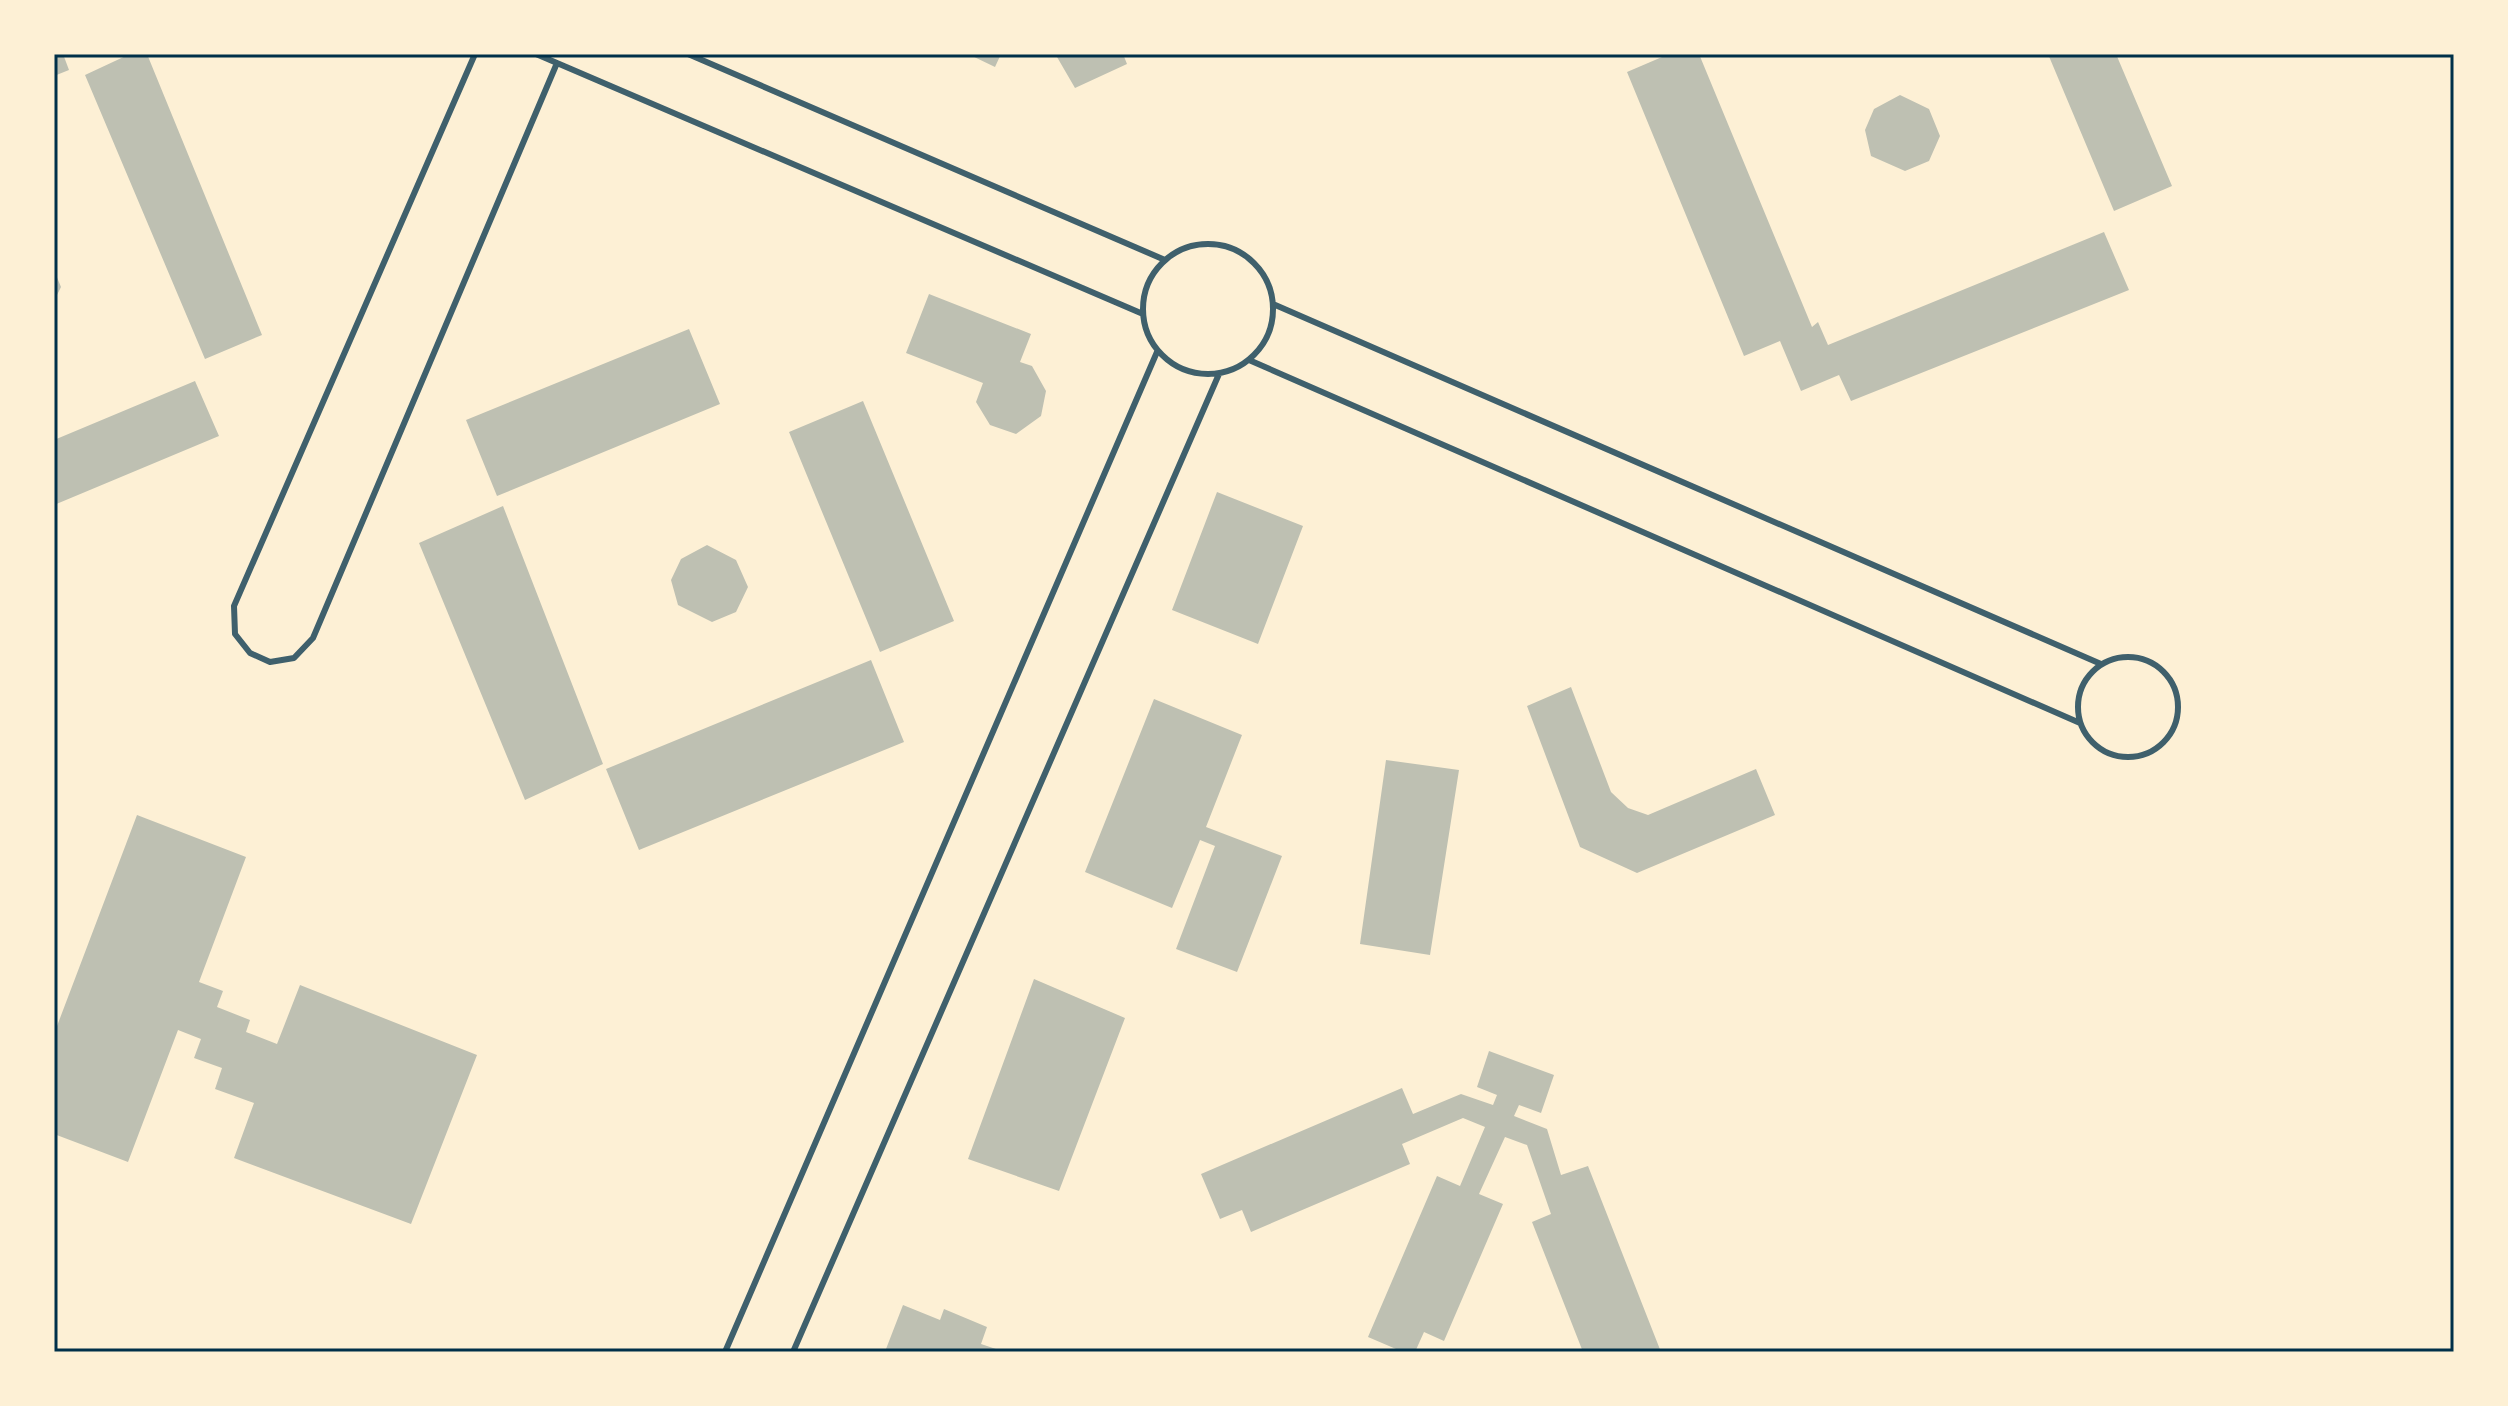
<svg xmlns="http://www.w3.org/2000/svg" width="2508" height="1406" viewBox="0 0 2508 1406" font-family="'Sofia Sans Condensed',sans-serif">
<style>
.building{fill:#bec0b2}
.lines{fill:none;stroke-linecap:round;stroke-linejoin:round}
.service{stroke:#3f606c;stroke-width:6}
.neatline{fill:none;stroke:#003049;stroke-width:3}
</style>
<rect width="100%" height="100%" fill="#fdf0d5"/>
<path class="building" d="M54,54H63L69,70L54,76Z
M130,54H147L262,335L205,359L85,75Z
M968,54H1001L995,67Z
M1049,54H1123L1127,64L1075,88L1057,57Z
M1669,54H1699L1812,327L1818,322L1828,345L2104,232L2129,290L1851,401L1839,375L1801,391L1780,341L1744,356L1627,72Z
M2048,54H2116L2172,186L2114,211Z
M1900,95L1929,109L1940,136L1929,161L1905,171L1871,156L1865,130L1874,109Z
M54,270L61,287L54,301Z
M929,294L1031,334L1020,362L1032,366L1046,391L1041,416L1016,434L990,425L976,402L983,383L906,353Z
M689,329L720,404L497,496L466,420Z
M195,381L219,436L54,505V440Z
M863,401L954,621L880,652L789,432Z
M1217,492L1303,526L1258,644L1172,610Z
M503,506L603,764L525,800L419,543Z
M707,545L736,560L748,587L736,612L712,622L678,605L671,580L681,559Z
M871,660L904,742L639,850L606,769Z
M1571,687L1611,792L1628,808L1648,815L1756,769L1775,815L1637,873L1580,847L1527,706Z
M1154,699L1242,735L1206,827L1282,856L1237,972L1176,949L1215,846L1200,840L1172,908L1085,872Z
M1386,760L1459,770L1430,955L1360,944Z
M137,815L246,857L199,982L223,991L217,1007L250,1020L246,1032L277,1044L300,985L477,1055L411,1224L234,1158L254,1103L215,1089L222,1068L194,1058L201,1039L178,1030L128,1162L54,1134V1034Z
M1034,979L1125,1018L1059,1191L968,1159Z
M1489,1051L1554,1075L1541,1113L1519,1105L1514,1116L1547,1129L1561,1175L1588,1166L1661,1352H1583L1532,1222L1551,1214L1527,1145L1505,1137L1479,1194L1503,1204L1444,1341L1424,1332L1415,1352H1403L1368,1337L1437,1176L1460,1186L1485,1127L1463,1118L1402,1144L1410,1164L1251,1232L1242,1210L1220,1219L1201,1174L1402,1088L1413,1114L1461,1094L1493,1105L1497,1095L1477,1087Z
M903,1305L940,1320L944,1309L987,1327L981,1344L996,1349L995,1352L886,1349Z"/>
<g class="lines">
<path class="service" d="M475,54L234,606L235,634L250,653L270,662L294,658L313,638L557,63
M536,54L1143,314
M688,54L1165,260
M1143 309a65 65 0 1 1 130 0a65 65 0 1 1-130 0Z
M1273,304L2101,664
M1249,360L2080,723
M2078 707a50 50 0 1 1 100 0a50 50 0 1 1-100 0Z
M725,1352L1157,352
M793,1352L1219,374"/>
</g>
<rect width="2508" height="1406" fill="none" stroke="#fdf0d5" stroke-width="112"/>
<rect x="56" y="56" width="2396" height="1294" class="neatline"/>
</svg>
